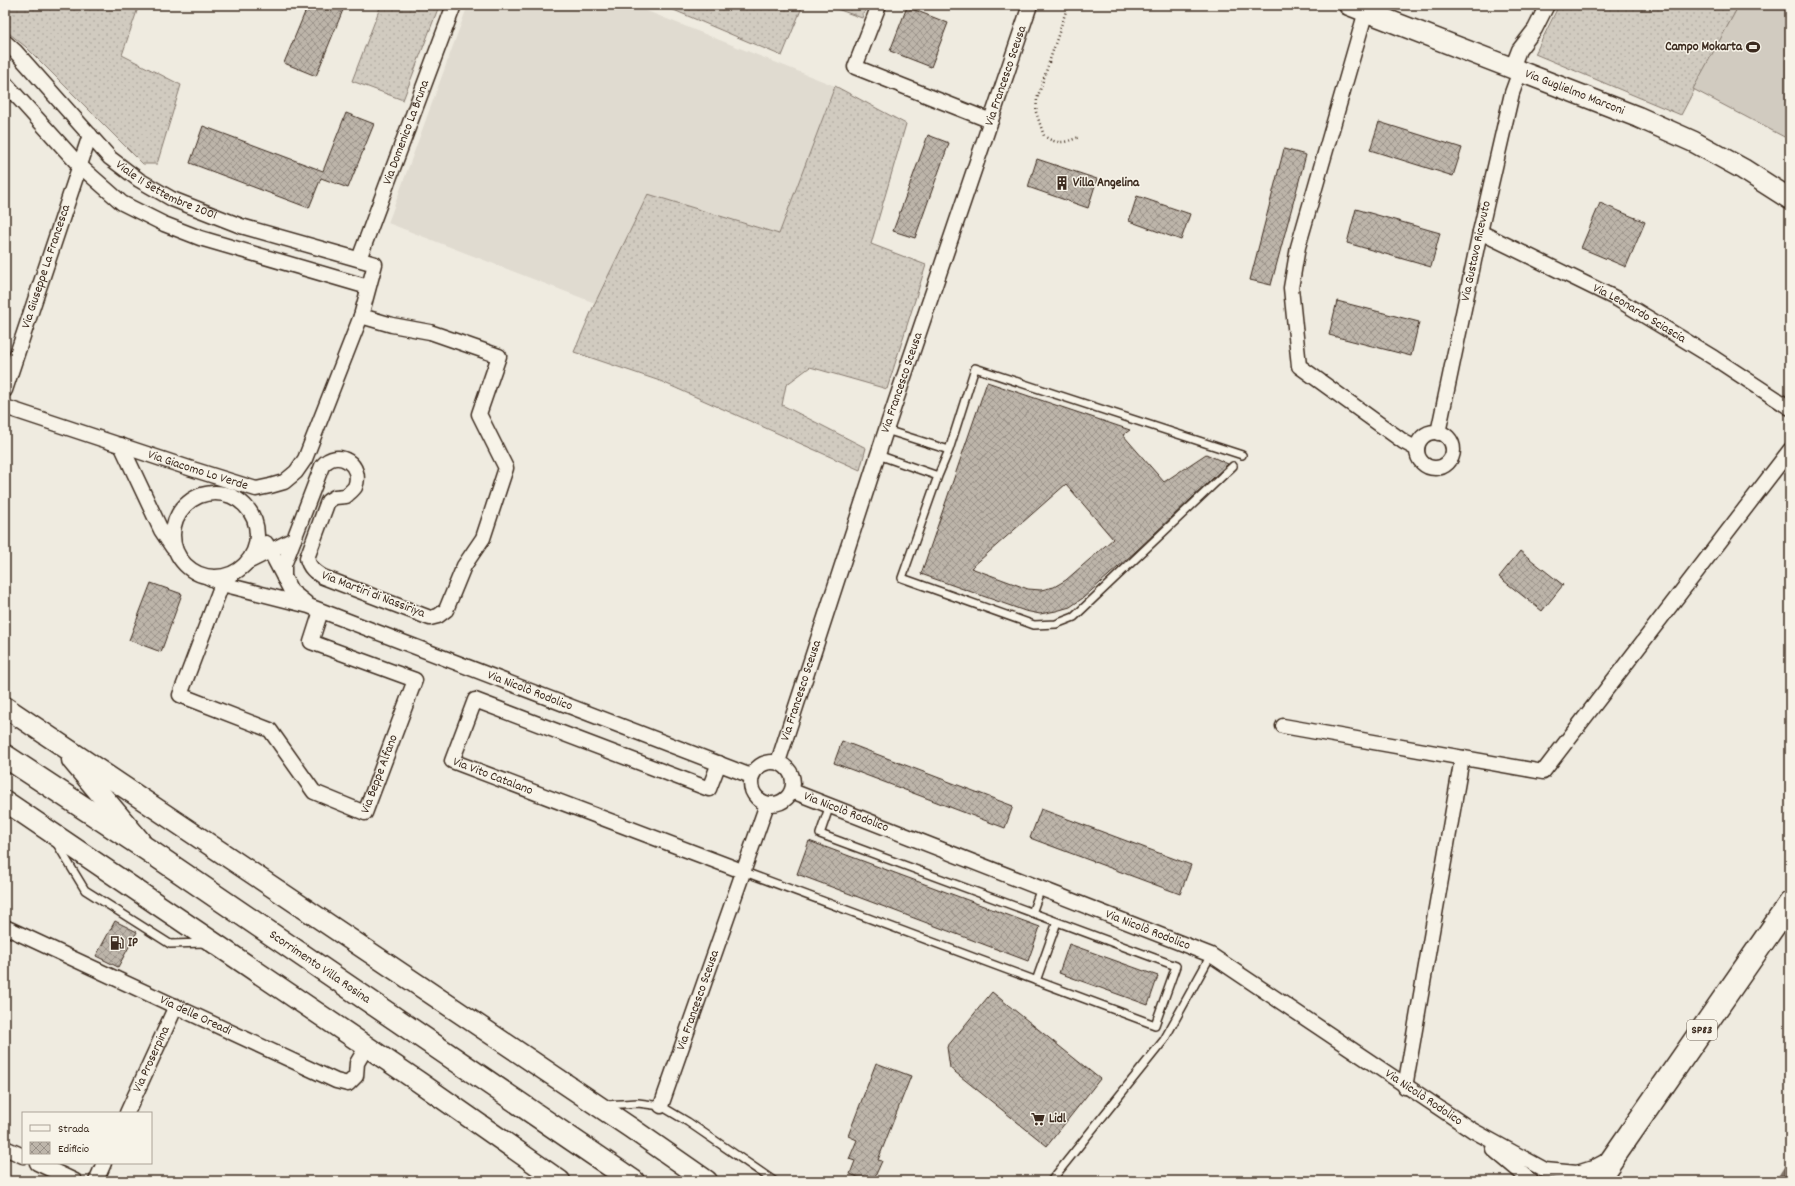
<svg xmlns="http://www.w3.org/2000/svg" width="1795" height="1186" viewBox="0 0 1795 1186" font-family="Dekko,sans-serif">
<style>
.built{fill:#e0dbd0}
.grass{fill:url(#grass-dots);stroke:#867a6f}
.garden{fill:#d1cbc0;stroke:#867a6f}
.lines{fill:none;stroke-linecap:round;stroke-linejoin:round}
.stream{stroke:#7e7266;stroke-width:5}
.building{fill:url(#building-cross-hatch);stroke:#3b2a1e;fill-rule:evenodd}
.lane-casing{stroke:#3b2a1e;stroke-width:10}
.street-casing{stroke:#3b2a1e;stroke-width:17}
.secondary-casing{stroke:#3b2a1e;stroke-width:23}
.primary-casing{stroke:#3b2a1e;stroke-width:25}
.path{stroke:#3b2a1e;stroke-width:2.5;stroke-dasharray:1 3;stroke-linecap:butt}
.lane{stroke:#f7f3e8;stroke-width:7}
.street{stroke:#f7f3e8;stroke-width:14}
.secondary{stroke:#f7f3e8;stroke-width:20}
.primary{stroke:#f7f3e8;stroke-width:22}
.labels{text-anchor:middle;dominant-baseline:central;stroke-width:3;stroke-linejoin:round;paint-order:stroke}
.shield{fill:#f7f3e8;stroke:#73665b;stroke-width:1}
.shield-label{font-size:12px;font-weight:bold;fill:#3b2a1e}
.poi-label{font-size:13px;font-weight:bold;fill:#3b2a1e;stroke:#f7f3e8;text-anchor:start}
.street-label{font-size:13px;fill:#3b2a1e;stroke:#f7f3e8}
</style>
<defs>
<pattern id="grass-dots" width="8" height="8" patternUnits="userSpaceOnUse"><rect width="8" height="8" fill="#d1cbc0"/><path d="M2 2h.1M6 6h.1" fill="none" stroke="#b4aea5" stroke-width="1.8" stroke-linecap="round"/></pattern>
<pattern id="building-cross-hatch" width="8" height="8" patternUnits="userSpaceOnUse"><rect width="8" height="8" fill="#bdb5aa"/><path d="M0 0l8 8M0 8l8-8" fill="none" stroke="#9b938a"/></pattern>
</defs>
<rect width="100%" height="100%" fill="#efebe0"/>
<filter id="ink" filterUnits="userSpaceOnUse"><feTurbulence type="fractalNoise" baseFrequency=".025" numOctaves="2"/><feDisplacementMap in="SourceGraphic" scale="8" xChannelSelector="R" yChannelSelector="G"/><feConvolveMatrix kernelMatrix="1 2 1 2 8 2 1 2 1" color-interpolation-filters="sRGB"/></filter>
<g filter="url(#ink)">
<path class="built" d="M468,5H632L835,86L779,234L648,195L595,303L388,223Z"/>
<path class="grass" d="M5,5H139L122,55L181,85L157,164H143L26,47L5,30Z
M381,5L439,6L403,100L352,81Z
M662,5H803L782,56Z
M826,5H867L862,18Z
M1559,5H1739L1681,115L1535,54Z
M835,86L906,124L871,244L926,265L887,389L810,367L786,385L782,405L866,448L860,470L660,381L574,352L595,303L648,194L779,234Z"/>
<path class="garden" d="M1739,5H1790V140L1693,89Z"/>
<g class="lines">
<path class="stream" d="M1778,1181L1790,1162"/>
</g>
<path class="building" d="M308,5H345L316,76L284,63Z
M907,7L948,23L931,67L890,51Z
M346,113L374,124L348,188L321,178L309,208L190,163L203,126L323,171Z
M1379,122L1462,148L1453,176L1370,150Z
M928,135L949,143L915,238L893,231Z
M1284,149L1306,155L1271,285L1250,280Z
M1037,159L1097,179L1088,208L1028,187Z
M1137,196L1190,214L1181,240L1129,221Z
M1600,203L1645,222L1626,267L1581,248Z
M1356,209L1440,233L1431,267L1347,243Z
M1337,301L1419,322L1411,356L1329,335Z
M987,382L1130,430L1123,435L1164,482L1206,454L1228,464L1135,552L1083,598L1070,607L1056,611L1040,614L1025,611L921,574ZM1066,484L1113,539L1066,580L1054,587L1041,590L1028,589L971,568Z
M1520,551L1563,585L1542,611L1499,577Z
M151,583L182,594L161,652L129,640Z
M842,741L1013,806L1005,828L834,763Z
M1041,809L1191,865L1180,894L1030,838Z
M809,841L1040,927L1028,961L797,874Z
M115,921L137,932L118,967L96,956Z
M1069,944L1158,976L1148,1005L1059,973Z
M992,992L1100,1079L1047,1146L950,1068L947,1047Z
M876,1063L911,1076L878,1160L882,1161L873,1181H868L850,1174L855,1161L849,1159L857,1140L848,1136Z"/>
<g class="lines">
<defs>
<path id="lane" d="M886,430L949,450
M878,455L938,476L902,578L1034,625L1056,624L1074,617L1233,466
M938,476L949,450L975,368L1242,455
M57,844L85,890L170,944L205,943
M742,871L1155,1025L1176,966L820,834L830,805
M1032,913L1041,888
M1036,981L1057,922
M605,1105L638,1103L661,1106L688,1122L774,1181
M1051,1181L1164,1040L1211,955"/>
<g id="street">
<path d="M879,5L855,67L991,121"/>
<path d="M1366,11L1298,247L1291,288L1299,366L1404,442L1417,449"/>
<path id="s1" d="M5,42L15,51L110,158L139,180L172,199L241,226L375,264L361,316L392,325L430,332L499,356L479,414L506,468L483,538L464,566L446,610L438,616L430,618L323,577C315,572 309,568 307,558L328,501L335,497L346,496C349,493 353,490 355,487C364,465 338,447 322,466L294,539L248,562"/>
<path d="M1512,68L1519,50L1535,29L1547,5"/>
<path d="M5,83L79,165L122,203L164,224L200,238L368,287"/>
<path id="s2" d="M1480,232L1617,299L1714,358L1790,408"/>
<path id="s3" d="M359,259L454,5"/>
<path id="s4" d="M5,390L90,135"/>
<path id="s5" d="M5,407L192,469L256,489L270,486L284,482L296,472L305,459L361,316"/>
<circle cx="1435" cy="450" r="18"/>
<path id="s6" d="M1438,433L1480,232L1512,93L1520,71"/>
<path d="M121,445L161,530L173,548"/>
<circle cx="215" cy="535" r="42"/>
<path d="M266,543L291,591L306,603"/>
<path id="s7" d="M208,577L222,584L309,606L751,776"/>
<path d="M284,578V565L294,539"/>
<path id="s8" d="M222,584L180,695L270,730L314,792L365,813L415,680L311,642L321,611"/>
<path d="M1283,726L1543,772L1790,450"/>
<circle cx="772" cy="783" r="21"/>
<path id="s9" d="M778,762L886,430L1030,5"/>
<path id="s10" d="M719,763L709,789L475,700L452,761L742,871"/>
<path id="s11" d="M792,791L1211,955L1472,1130L1545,1170L1577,1173L1593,1168L1608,1160"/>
<path id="s12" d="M5,927L336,1081L348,1084L356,1076L357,1063L367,1046"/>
<path d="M1405,1087L1462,758"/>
<path id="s13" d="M661,1106L767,804"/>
<path id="s14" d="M127,1113L176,1006"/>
<path d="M5,1148L23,1156"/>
<path d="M1493,1149L1531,1181"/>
<path d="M37,1163L75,1181"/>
<path d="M96,1181L104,1163"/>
</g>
<g id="secondary">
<path id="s15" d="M1349,5L1638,117L1694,142L1743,169L1790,199"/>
<path d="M5,707L631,1128L707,1181"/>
<path d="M72,760L140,841"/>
<path d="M5,801L419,1082L560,1181"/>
</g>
<g id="primary">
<path id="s16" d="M5,756L148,850L633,1181"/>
<path d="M1597,1181L1790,903"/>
</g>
</defs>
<use href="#lane" class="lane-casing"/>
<use href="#street" class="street-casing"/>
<use href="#secondary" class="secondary-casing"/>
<use href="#primary" class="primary-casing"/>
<path class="path" d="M1068,5L1037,99L1036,112L1044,136C1058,145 1064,143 1079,137"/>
<use href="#lane" class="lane"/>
<use href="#street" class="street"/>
<use href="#secondary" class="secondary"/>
<use href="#primary" class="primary"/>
</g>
</g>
<defs>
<symbol id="stadium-bare" viewBox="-9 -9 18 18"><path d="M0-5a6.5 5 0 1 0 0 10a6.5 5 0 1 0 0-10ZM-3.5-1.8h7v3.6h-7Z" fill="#3b2a1e" stroke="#f7f3e8" stroke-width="2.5" paint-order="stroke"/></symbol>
<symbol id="building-bare" viewBox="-9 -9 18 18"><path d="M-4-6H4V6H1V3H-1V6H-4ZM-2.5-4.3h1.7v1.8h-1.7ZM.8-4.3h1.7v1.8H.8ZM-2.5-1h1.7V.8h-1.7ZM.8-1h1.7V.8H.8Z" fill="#3b2a1e" stroke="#f7f3e8" stroke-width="2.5" paint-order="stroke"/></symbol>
<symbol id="fuel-bare" viewBox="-9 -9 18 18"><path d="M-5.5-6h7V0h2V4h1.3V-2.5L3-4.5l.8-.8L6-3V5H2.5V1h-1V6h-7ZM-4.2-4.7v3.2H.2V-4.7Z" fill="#3b2a1e" stroke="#f7f3e8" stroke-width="2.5" paint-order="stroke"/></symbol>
<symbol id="supermarket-bare" viewBox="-9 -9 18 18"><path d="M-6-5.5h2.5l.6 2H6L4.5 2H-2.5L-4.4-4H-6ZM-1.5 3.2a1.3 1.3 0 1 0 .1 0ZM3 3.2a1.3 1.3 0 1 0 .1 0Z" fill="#3b2a1e" stroke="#f7f3e8" stroke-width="2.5" paint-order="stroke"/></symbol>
</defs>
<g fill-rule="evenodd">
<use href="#stadium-bare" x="1743" y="37" width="20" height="20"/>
<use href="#building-bare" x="1052" y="173" width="20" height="20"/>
<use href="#fuel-bare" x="107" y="933" width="20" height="20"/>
<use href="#supermarket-bare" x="1028" y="1109" width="20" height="20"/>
</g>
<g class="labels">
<rect class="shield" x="1687" y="1020" width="30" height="20" rx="3"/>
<g class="shield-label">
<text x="1702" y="1030">SP83</text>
</g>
<g class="poi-label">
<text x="1742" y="47" text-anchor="end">Campo Mokarta</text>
<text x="1073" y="183">Villa Angelina</text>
<text x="128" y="943">IP</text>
<text x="1049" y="1119">Lidl</text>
</g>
<g class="street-label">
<text stroke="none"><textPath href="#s9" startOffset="723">Via Francesco Sceusa</textPath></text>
<text stroke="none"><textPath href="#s15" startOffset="242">Via Guglielmo Marconi</textPath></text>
<text stroke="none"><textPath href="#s3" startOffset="135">Via Domenico La Bruna</textPath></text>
<text stroke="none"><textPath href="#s1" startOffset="222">Viale 11 Settembre 2001</textPath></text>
<text stroke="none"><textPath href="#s6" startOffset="186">Via Gustavo Ricevuto</textPath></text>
<text stroke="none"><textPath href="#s4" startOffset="130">Via Giuseppe La Francesca</textPath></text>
<text stroke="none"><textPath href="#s2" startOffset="179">Via Leonardo Sciascia</textPath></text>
<text stroke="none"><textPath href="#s9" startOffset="399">Via Francesco Sceusa</textPath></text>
<text stroke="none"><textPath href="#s5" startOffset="203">Via Giacomo Lo Verde</textPath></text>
<text transform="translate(373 595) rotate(21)">Via Martiri di Nassiriya</text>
<text stroke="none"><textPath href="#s7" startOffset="342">Via Nicolò Rodolico</textPath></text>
<text stroke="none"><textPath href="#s9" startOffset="75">Via Francesco Sceusa</textPath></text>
<text stroke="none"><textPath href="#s8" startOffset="388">Via Beppe Alfano</textPath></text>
<text stroke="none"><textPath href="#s10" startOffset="387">Via Vito Catalano</textPath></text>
<text stroke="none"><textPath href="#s11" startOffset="58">Via Nicolò Rodolico</textPath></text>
<text stroke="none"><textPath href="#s11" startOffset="382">Via Nicolò Rodolico</textPath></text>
<text stroke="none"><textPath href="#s16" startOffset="379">Scorrimento Villa Rosina</textPath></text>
<text stroke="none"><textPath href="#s13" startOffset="112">Via Francesco Sceusa</textPath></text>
<text stroke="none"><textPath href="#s12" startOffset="210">Via delle Oreadi</textPath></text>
<text stroke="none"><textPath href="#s14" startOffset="59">Via Proserpina</textPath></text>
<text stroke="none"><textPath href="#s11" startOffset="706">Via Nicolò Rodolico</textPath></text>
</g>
</g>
<rect width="1795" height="1186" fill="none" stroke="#f7f3e8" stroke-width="20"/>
<rect x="10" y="10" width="1775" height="1166" fill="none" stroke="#3b2a1e" stroke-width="1.5" filter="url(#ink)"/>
<rect x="22" y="1112" width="130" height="52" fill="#f7f3e8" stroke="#aca397"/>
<rect x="30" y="1125" width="20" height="6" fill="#f7f3e8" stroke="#aca397"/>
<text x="58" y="1132" font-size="12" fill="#3b2a1e">Strada</text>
<rect x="30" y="1142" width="20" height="12" fill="url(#building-cross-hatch)" stroke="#aca397"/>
<text x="58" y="1152" font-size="12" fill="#3b2a1e">Edificio</text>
</svg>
